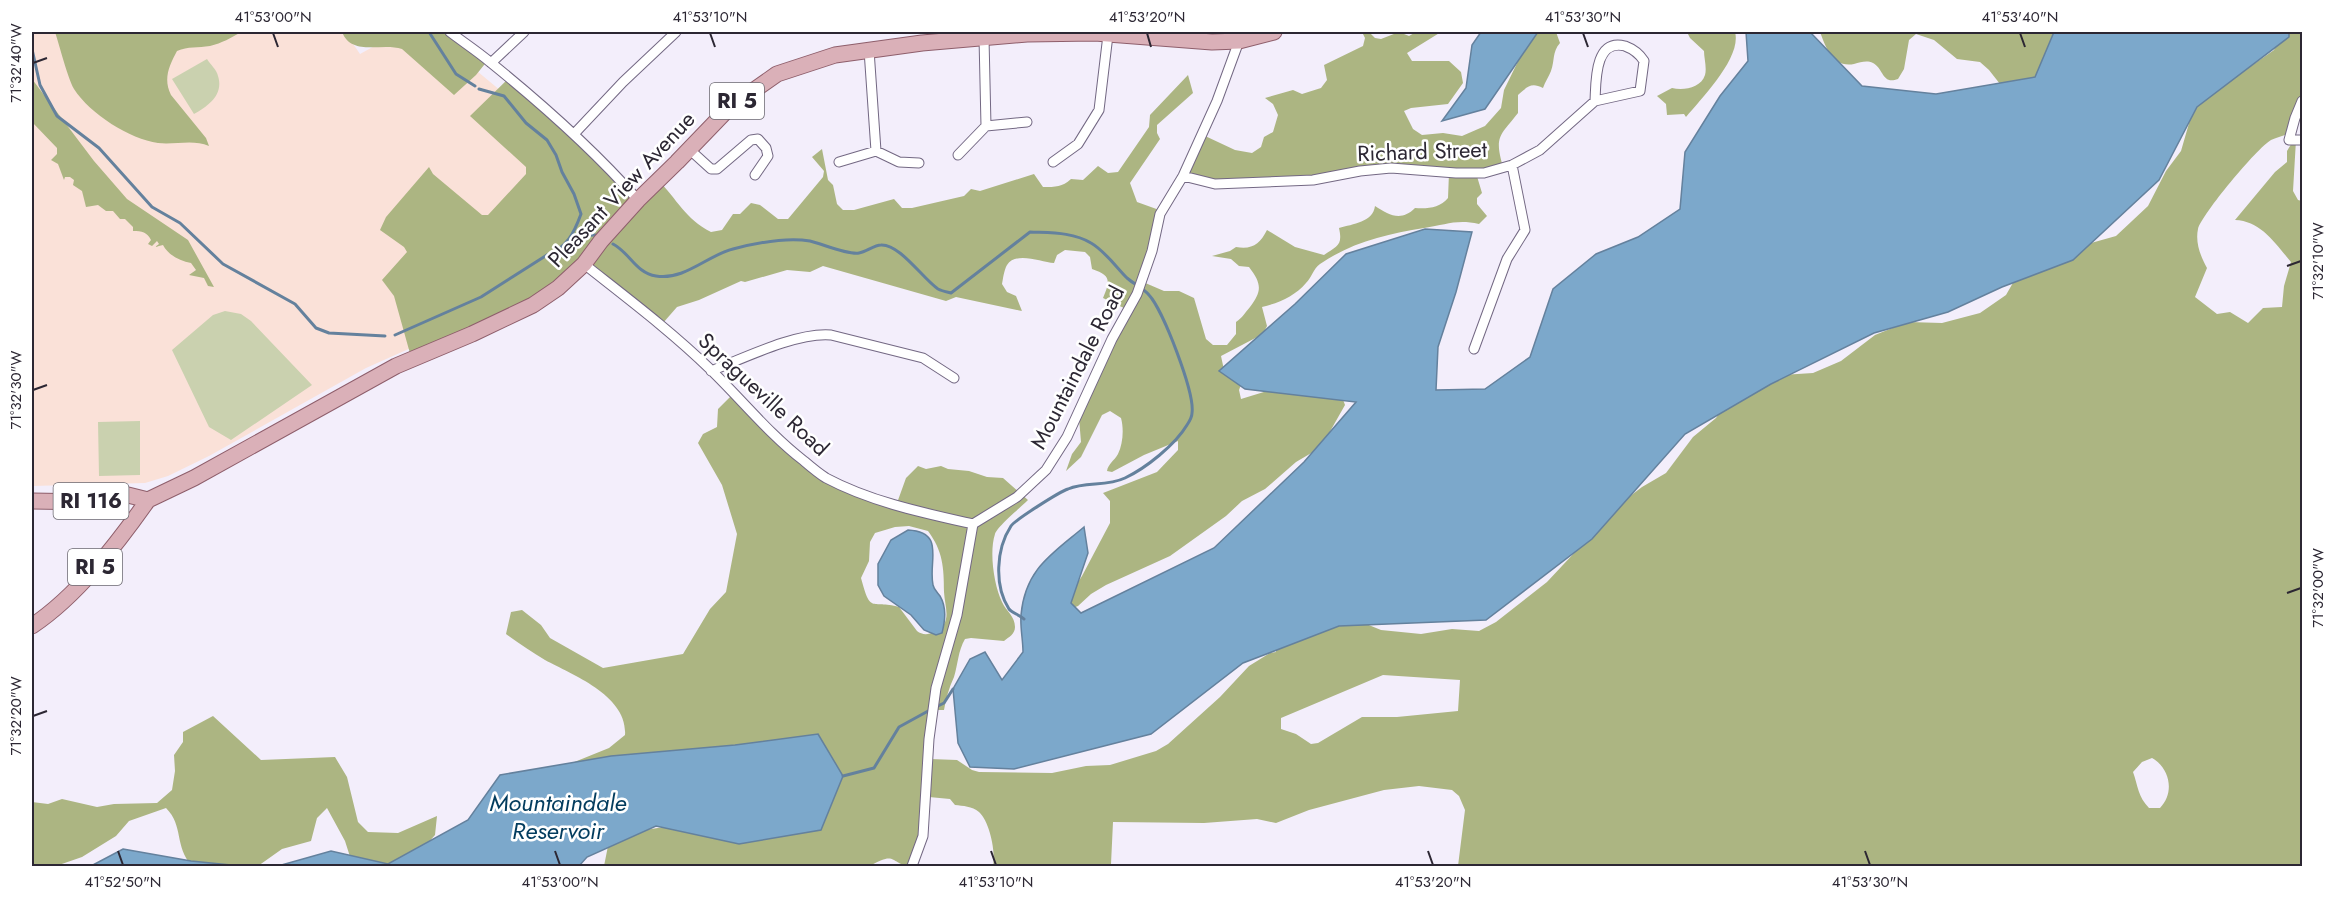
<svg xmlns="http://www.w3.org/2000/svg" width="2334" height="898" viewBox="0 0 2334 898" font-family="Jost,sans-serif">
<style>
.education{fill:#fae1d8}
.green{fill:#cad1af}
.forest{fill:#acb582;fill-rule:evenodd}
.water{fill:#7ca8cb;stroke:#64819d;stroke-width:1.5}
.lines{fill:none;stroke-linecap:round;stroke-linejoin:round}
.stream{stroke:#64819d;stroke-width:3}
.minor-casing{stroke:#736883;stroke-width:11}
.primary-casing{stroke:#8e5e6b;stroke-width:17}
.minor{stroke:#fff;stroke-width:9}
.primary{stroke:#dab0b8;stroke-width:15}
.ticks{fill:none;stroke:#2c2733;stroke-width:2}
.labels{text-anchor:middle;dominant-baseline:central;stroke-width:5;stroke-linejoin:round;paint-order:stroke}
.shield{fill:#fff;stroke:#6b6870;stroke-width:1.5}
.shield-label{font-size:21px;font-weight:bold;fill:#2c2733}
.street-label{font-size:22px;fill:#2c2733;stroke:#fff}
.water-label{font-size:24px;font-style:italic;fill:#033c5e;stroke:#fff}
.neatline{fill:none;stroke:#2c2733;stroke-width:2}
.ticks-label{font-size:15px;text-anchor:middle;fill:#2c2733}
</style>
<rect width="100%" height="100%" fill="#f3eefb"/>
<path class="education" d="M32,32H345L360,54L400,32H430L567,146L422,343L366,368L209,456L168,476L145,483L32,486Z"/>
<path class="green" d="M207,59C210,64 217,70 218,76C224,95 208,106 194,114L172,79Z
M225,311L241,314L251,321L312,385L231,440L209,427L172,350L213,315Z
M140,421V475L99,476L98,422Z"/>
<path class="forest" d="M55,32H241C231,38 222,43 210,46C198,48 188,46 177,51C169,66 163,79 171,95L206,138L209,146C193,139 175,145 158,143C130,139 90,114 74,89C67,76 60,47 55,32Z
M342,32H464L460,37L488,60L476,75L454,95L402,49C382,42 352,57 342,32Z
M1362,32H1369L1375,38L1381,39L1399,32L1409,36L1416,32H1441L1407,53L1412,61H1449L1461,72L1463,83L1448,104L1411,108L1404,111L1413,129L1422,135L1443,133L1462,136L1485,126L1501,108L1504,90L1527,43L1536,32H1556L1560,43C1552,52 1555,60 1551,71C1549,76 1545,82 1543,88C1531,82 1527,87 1518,95V113C1500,136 1494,136 1503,167L1476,173L1482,193L1477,198V204L1487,216L1479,224C1456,219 1446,225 1424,228C1387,234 1352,242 1320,264C1313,269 1312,277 1306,283C1295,296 1279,303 1262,307L1267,326L1263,334L1221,356L1224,370L1242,382L1239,390L1241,399L1313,377L1336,381L1345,405L1328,435L1313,452L1296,462L1265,489L1242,501L1226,516L1170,556L1106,585L1091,594L1078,606L1068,610L1069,596L1082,576L1110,523V501L1103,493L1157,472L1178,450V441L1144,455L1112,472L1107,471C1108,464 1114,461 1118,454C1123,444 1124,429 1121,418L1110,411L1102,415L1081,457L1066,471L1072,454L1081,442L1079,418L1126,309L1103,298C1111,280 1110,275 1092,269L1090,257L1085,252L1065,250L1057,255L1054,263C1041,262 1016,251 1007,265C1004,270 1003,279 1002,284L1007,292L1016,296L1022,311L956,297L946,301L823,266L810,272L787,270L745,282L741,281L699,300L677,307L663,323L586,259L532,304L411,357L394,296L382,280L407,252L404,247L380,230L386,217L429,167L433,174L482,215H488L526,174V167L470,116L509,78L638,198L658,180C677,199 685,219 711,232L722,230L733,214H740L751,203L760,205L778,219H788L823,177L824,171L812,157L822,149L828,180L833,185L837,204L843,210H854L894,199L902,208H912L964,196L971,189L980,191L1034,174L1043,187C1056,187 1062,187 1071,179L1083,180L1098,166L1108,173L1118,172L1149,127L1150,115L1188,75L1193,93L1157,125V133L1160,139L1130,183L1137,202L1162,211L1143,282L1164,291H1179L1194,298L1206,339L1213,345H1227L1236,334V322C1243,317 1244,314 1250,307C1262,291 1262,284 1249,267L1239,266L1231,259L1212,256L1230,251L1236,247C1252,250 1260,244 1267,230L1295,247L1324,255C1337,246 1343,246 1339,228C1353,224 1373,222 1375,206C1389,215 1401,222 1415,208C1427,209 1440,208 1448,198L1449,173L1408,169L1315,179L1219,184L1185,176L1203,135L1235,150L1252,153L1261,147L1264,137L1273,132L1278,115L1273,104L1265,98L1293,90L1302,94L1321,88L1327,80L1324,65L1363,46L1365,38Z
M1687,32H1735C1742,57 1702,98 1686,117L1684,114L1667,115L1666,104L1657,96L1672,88C1683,91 1701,88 1705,75C1707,68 1704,58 1704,51L1690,38Z
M1820,32H2059L2048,64L2027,86L2000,84L1989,70L1980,62L1957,59L1934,40L1916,34L1909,40L1904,69L1898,79C1882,85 1884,69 1873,63C1867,60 1861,62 1854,64C1833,68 1826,48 1820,32Z
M2282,32H2302V103L2293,132C2286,135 2277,137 2271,140C2257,148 2202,214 2198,229C2195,243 2201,257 2207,268L2195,297L2217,314L2230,312L2248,323L2263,308L2282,307L2284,286L2291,262C2275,243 2261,221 2235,220L2275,172L2287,162V151L2293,141L2296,140L2293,191L2298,200L2302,201V866H1458L1465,810L1459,796L1452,790L1419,786L1384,790L1309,810L1276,823L1257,819L1204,823L1113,822L1111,864L1109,866H993C996,853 990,822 979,812C972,806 963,806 955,805L950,799L929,797L913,866C890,866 898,849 870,866H604L608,846L639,831L670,826L562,767L609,748L625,735C628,696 573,675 545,660C532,652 519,643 506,634L511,612L522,610L541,625L550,638L603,668L683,654L710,609L726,592L737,534L722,485L698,443L703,434L717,427L718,409L733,394L826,477L897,503L906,478L918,466L926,469L941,466L948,469L969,471L987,477L1003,478L1028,500C1021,507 997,527 995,534C989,552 994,585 1002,602C1006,611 1015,616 1015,627C1015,634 1009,637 1004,641L971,638L965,639C958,651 958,664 954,677C949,688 946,698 944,710H936L930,759L957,760L972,770L979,772L1052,773L1086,766L1110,765L1156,751L1168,744L1220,697L1249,666L1270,653L1276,652V648L1354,619L1381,630L1421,634L1452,629L1479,631L1496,622L1547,582L1621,503L1642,487L1666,473L1693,437L1716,418L1732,395L1767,376L1813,373L1841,361L1875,335L1895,327L1908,322L1942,323L1980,313L2006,295L2018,274L2052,254L2116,236L2148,206L2166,171L2181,151L2194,106L2274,50ZM909,526L928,531C943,551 944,568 944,592C945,609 953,623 934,632C928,635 922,635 917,631L899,607C870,599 871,615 861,578L869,561L870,542L875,533L895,527ZM1383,675L1460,680L1458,711L1397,717H1362L1318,743L1311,744L1296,734L1281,729V718ZM2152,758C2170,768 2175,793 2160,808H2149C2138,797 2138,786 2133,772L2142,762Z
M32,79L94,161L127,199L188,240L214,287L208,286L204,278L189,275L196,270L191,263C180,261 168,255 163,245L155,247L159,244L157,241L152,246L148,244L151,240C147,232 142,231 133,231V227L125,219H120L113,211H106L98,205L86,207L82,191L73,185L74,180L70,177H65L64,180L58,164L51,160L57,154V148L32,122Z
M213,716L261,760L335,757L347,777L358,822L368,832L398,833L437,816L435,835L419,853L398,865L353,866L345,841L327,808L317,818L311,841L282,849L258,866H192C174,846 184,826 166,808L129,821L116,836L82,857L56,866H32V802L48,804L62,799L97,807L114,804L157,803L172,790L175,771L174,755L183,742V732Z"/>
<path class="water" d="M1481,32H1538L1485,109L1442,121L1466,88L1472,45Z
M1746,32H1810L1862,86L1936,94L2035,77L2054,32H2289V37L2197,107L2159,180L2073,260L2002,287L1948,312L1874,333L1771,384L1685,434L1592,539L1486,620L1339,626L1243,663L1151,734L1014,769L970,767L958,743L953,689L970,659L985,652L1002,680L1023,652C1023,640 1020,627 1021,615C1025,569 1052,554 1084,527L1088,553L1071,603L1081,613L1214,548L1304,462L1356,402L1245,389L1219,371L1295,304L1346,254L1425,229L1472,232L1456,292L1438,347L1436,390L1485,389L1530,357L1553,289L1596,254L1638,237L1680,209L1685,152L1720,96L1748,61Z
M908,530C946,532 928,561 933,585C934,590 937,592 940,596C947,608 945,621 942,633L936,635L924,630L911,615L884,596L878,585V564L891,540Z
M818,734L843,776L821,830L739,844L656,826L587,857L579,866H278L331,851L388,864L468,820L500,775L611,756L735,745Z
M123,849L191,861L241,866H91Z"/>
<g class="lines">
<path class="stream" d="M429,32L456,74L475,86
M32,49L40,85L57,116L99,148L152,207L180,223L223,264L295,304L316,328L329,333L385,336
M573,236L595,235
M613,244C630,253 636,273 656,276C684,281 708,255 733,249C756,243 786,237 810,241C823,244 847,255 859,253C866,252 874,245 881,245C900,244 923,279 938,289C942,291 947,292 951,293L1030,232C1051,233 1073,232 1091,243C1105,251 1116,267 1127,278C1134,284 1143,288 1149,295C1163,310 1195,393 1192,413C1192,417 1189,422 1187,425C1175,445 1146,468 1125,478C1106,487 1086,481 1068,489C1059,492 1015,520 1011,526C996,549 994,586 1009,609C1012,613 1020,615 1024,619
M395,335L481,297L547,255C567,248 574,233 581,214L574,194L562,172L556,155L547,140L526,123L504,96L479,89
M936,707L944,703L953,689
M843,776L874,768L899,727L930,710"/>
<defs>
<path id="minor" d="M450,32C463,42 477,51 490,62C542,104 593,149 638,200
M491,63L524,32
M2302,101L2295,118L2289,140H2302
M986,126L1027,122
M574,134L623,82L676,32
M689,149L711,169H717L751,140L758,139L766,148L768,156L755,175
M876,151L899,162L919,163
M958,155L986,126L984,38
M839,162L876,151L869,50
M1053,162L1078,144L1099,110L1108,35
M1183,176L1215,184L1313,180L1360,171L1391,168L1456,173H1484L1512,165L1540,150L1595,101L1640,91L1644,61C1639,53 1633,49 1625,46C1594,38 1596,83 1595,101
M584,264C627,298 671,331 710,369C742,400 769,434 804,461C811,467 818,473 826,478C871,502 924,513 973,524
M1474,349L1507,259L1525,230L1512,165
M711,371C744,358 797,332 831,335L923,358L954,378
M912,866L923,836L929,739L936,688L957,615L973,524L1017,497L1046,470L1067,437L1112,339L1137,294L1152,251L1160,214L1183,176L1217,101L1239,41"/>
<path id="primary" d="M32,501L89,502L124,494L148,500L194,478L396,366L472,334L533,305L558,288L584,264L601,241L638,200L677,162L730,107L777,74L835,55L922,43L1027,34L1095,33L1212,42L1239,41L1274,32
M32,626C77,596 117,544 148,500"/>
</defs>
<use href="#minor" class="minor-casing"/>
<use href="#primary" class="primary-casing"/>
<use href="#minor" class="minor"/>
<use href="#primary" class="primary"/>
</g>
<path class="ticks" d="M273,33L278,47M710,33L715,47M1147,33L1151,47M1583,33L1588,47M2020,33L2025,47M33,63L47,58M2287,266L2301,261M33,390L47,385M2287,593L2301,588M33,716L47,711M118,851L123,865M555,851L560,865M991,851L996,865M1428,851L1433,865M1865,851L1870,865"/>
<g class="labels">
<g class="shield">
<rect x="710" y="83" width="54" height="36" rx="4.5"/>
<rect x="53.5" y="483" width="75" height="36" rx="4.5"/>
<rect x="68" y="549" width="54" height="36" rx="4.5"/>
</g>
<g class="shield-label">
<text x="737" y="101">RI 5</text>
<text x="91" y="501">RI 116</text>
<text x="95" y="567">RI 5</text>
</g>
<g class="street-label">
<text transform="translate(1422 151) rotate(-2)">Richard Street</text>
<text transform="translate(621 189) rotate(-47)">Pleasant View Avenue</text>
<text transform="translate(1077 367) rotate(-63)">Mountaindale Road</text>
<text transform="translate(764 394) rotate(43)">Spragueville Road</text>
</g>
<g class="water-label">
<text x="558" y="802">Mountaindale<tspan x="558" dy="28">Reservoir</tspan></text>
</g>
</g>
<rect width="2334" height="898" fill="none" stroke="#ffffff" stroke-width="66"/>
<rect x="33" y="33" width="2268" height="832" class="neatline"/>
<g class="ticks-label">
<text x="273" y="22">41°53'00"N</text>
<text x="710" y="22">41°53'10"N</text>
<text x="1147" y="22">41°53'20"N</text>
<text x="1583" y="22">41°53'30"N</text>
<text x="2020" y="22">41°53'40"N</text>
<text transform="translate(16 63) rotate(-90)" y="5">71°32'40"W</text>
<text transform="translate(2318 261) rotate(-90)" y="5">71°32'10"W</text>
<text transform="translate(16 390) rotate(-90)" y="5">71°32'30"W</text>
<text transform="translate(2318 588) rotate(-90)" y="5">71°32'00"W</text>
<text transform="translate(16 716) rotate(-90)" y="5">71°32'20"W</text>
<text x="123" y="887">41°52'50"N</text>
<text x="560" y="887">41°53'00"N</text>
<text x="996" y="887">41°53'10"N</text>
<text x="1433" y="887">41°53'20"N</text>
<text x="1870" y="887">41°53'30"N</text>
</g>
</svg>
